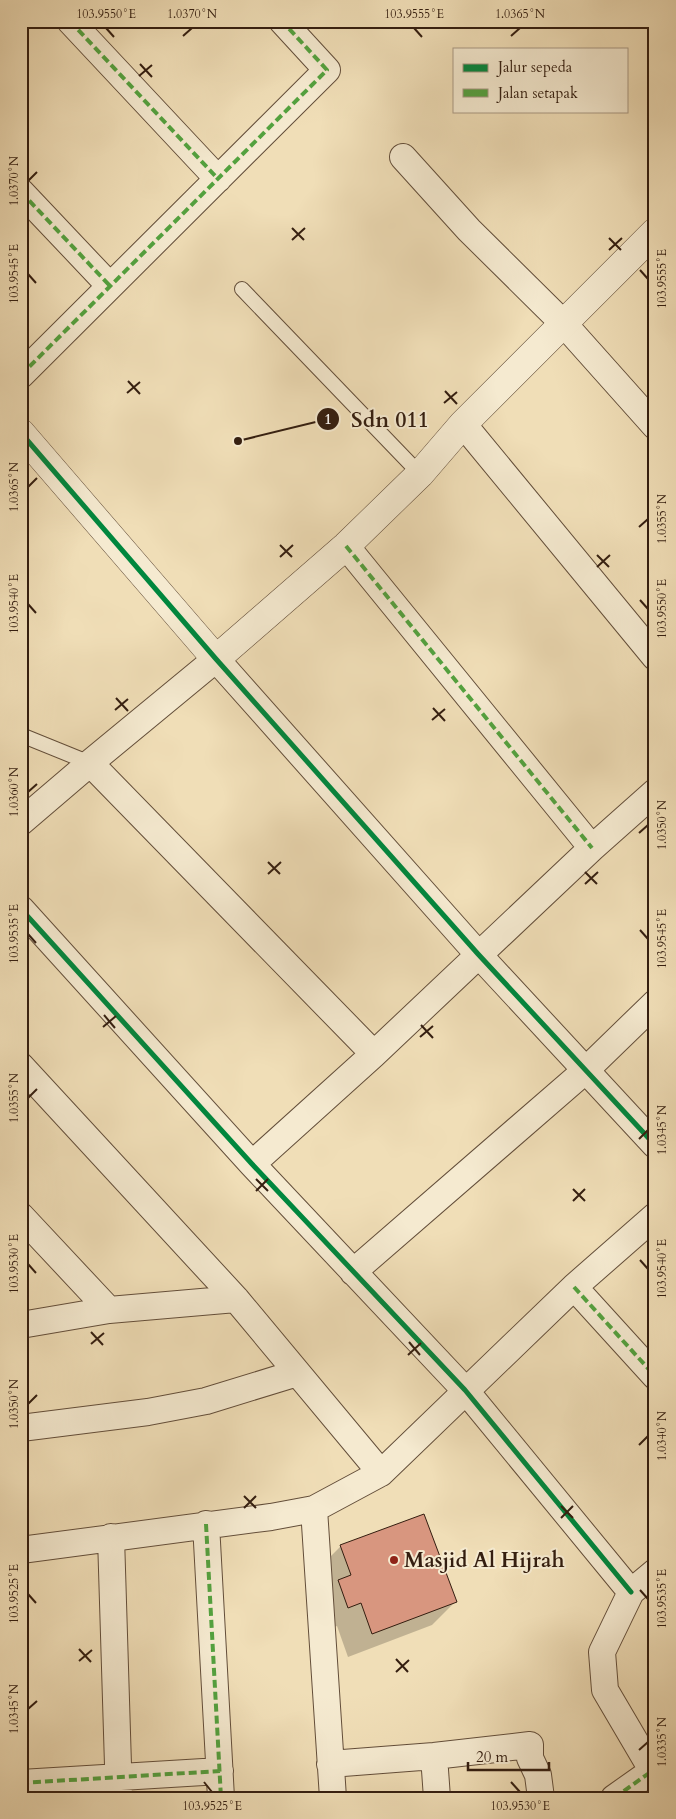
<svg xmlns="http://www.w3.org/2000/svg" width="676" height="1819" viewBox="0 0 676 1819" font-family="Cardo,serif">
<style>
.shadow{fill:#0003}
.building{fill:#d8967f;stroke:#341e10}
.lines{fill:none;stroke-linecap:round;stroke-linejoin:round}
.service-casing{stroke:#634e3a;stroke-width:16}
.minor-casing{stroke:#634e3a;stroke-width:28}
.tertiary-casing{stroke:#634e3a;stroke-width:29}
.service{stroke:#f5ead0;stroke-width:14}
.minor{stroke:#f5ead0;stroke-width:26}
.tertiary{stroke:#f5ead0;stroke-width:28}
.quiet{stroke:#53a23f;stroke-width:4;stroke-dasharray:8 4;stroke-linecap:butt}
.cycleway-casing{stroke:#f5ead0;stroke-width:8}
.cycleway{stroke:#00873e;stroke-width:5}
.ticks{fill:none;stroke:#341e10;stroke-width:2}
.poi-dot{fill:#8f2418;stroke:#f5ead0;stroke-width:2}
.labels{text-anchor:middle;dominant-baseline:central;stroke-width:4;stroke-linejoin:round;paint-order:stroke}
.poi-label{font-size:21px;font-weight:bold;fill:#341e10;stroke:#f5ead0;text-anchor:start}
.leader{fill:none;stroke:#341e10;stroke-width:2}
.callout-dot{fill:#341e10;stroke:#f5ead0;stroke-width:2}
.mark-label{font-size:15px;text-anchor:middle;font-weight:bold;fill:#fff}
.callout-label{font-size:22px;text-anchor:middle;font-weight:bold;fill:#341e10;stroke:#f5ead0;stroke-width:4;stroke-linejoin:round;paint-order:stroke}
.neatline{fill:none;stroke:#341e10;stroke-width:2}
.ticks-label{font-size:12px;text-anchor:middle;fill:#341e10}
</style>
<rect width="100%" height="100%" fill="#f0deb7"/>
<filter id="stains"><feTurbulence type="fractalNoise" baseFrequency=".004" numOctaves="4"/><feColorMatrix values="0 0 0 0 .2 0 0 0 0 .09 0 0 0 0 .02 0 0 0 .5 -.17"/></filter>
<radialGradient id="worn" r=".72"><stop offset=".6" stop-color="#630" stop-opacity="0"/><stop offset="1" stop-color="#630" stop-opacity=".3"/></radialGradient>
<path class="shadow" d="M424,1515L456,1601L432,1625L348,1657L337,1626L324,1631L317,1570L340,1547Z"/>
<path class="building" d="M424,1514L457,1602L372,1634L361,1603L348,1608L338,1580L351,1575L340,1545Z"/>
<g class="lines">
<defs>
<path id="service" d="M242,289L420,474
M21,735L90,763"/>
<path id="minor" d="M70,21L218,179
M403,157L469,230L564,324L655,426
M21,192L110,286
M21,375L327,70L282,21
M463,424L655,657
M346,546L592,848
M90,763L374,1054
M21,822L90,763L216,659L478,954L655,1145
M21,909L252,1164L465,1390L631,1592
M21,1066L236,1299L381,1473
M252,1164L374,1054L592,848L655,792
M21,1216L109,1310
M353,1272L586,1070L655,1003
M574,1287L655,1376
M21,1325L109,1310L236,1299
M21,1428L148,1412L206,1401L297,1373
M314,1509L333,1798
M206,1524L221,1798
M111,1537L119,1798
M21,1550L271,1517L314,1509L381,1473L574,1287L655,1216
M655,1572L631,1592L602,1652L605,1690L655,1775
M434,1756L437,1798
M330,1764L434,1756L530,1745V1758L538,1775L541,1798
M21,1783L220,1771
M614,1798L655,1769"/>
<path id="tertiary" d="M21,433L216,659L346,546L420,474L463,424L655,232"/>
</defs>
<use href="#service" class="service-casing"/>
<use href="#minor" class="minor-casing"/>
<use href="#tertiary" class="tertiary-casing"/>
<use href="#service" class="service"/>
<use href="#minor" class="minor"/>
<use href="#tertiary" class="tertiary"/>
<path class="quiet" d="M70,21L218,179
M21,192L110,286
M21,375L327,70L282,21
M346,546L592,848
M574,1287L655,1376
M206,1524L221,1798
M21,1783L220,1771
M614,1798L652,1771"/>
<defs>
<path id="cycleway" d="M21,433L216,659L478,954L655,1145
M21,909L252,1164L465,1390L631,1592"/>
</defs>
<use href="#cycleway" class="cycleway-casing"/>
<use href="#cycleway" class="cycleway"/>
</g>
<path class="ticks" d="M106,28L114,37M414,28L422,37M183,36L192,28M511,36L520,28M140,64L152,77M139,76L152,65M28,181L37,172M292,228L304,240M609,238L621,250M292,240L305,228M609,250L622,238M640,270L648,279M28,274L36,283M128,381L140,394M445,391L457,404M127,393L140,382M444,403L457,392M28,487L37,478M639,527L648,519M280,545L292,557M597,555L609,567M280,557L293,545M597,567L610,555M640,600L648,609M28,604L36,613M116,698L128,711M433,708L445,721M115,710L128,699M432,720L445,709M28,792L37,784M639,833L648,825M268,862L280,874M585,872L597,884M268,874L281,862M585,884L598,872M640,930L648,939M28,934L36,943M104,1015L115,1028M421,1025L433,1038M103,1027L116,1016M420,1037L433,1026M28,1098L37,1089M639,1139L648,1130M256,1179L268,1191M573,1189L585,1201M256,1191L268,1179M573,1201L585,1189M640,1260L648,1269M28,1264L36,1273M91,1332L103,1345M409,1342L420,1355M91,1344L104,1333M408,1355L421,1343M28,1404L37,1395M639,1445L648,1436M244,1496L256,1508M561,1506L573,1518M244,1508L256,1496M561,1518L573,1506M640,1590L648,1599M28,1594L36,1603M79,1649L91,1662M396,1659L408,1672M79,1661L92,1650M396,1672L409,1660M28,1709L37,1701M639,1750L648,1742M204,1782L212,1792M511,1782L520,1792"/>
<circle class="poi-dot" cx="394" cy="1560" r="5"/>
<g class="labels">
<g class="poi-label">
<text x="404" y="1560">Masjid Al Hijrah</text>
</g>
</g>
<path class="leader" d="M238 441L328 419"/>
<g class="callout-dot">
<circle cx="238" cy="441" r="5"/>
<circle cx="328" cy="419" r="12"/>
</g>
<g class="mark-label">
<text x="328" y="424">1</text>
</g>
<g class="callout-label">
<text x="390" y="427">Sdn 011</text>
</g>
<rect width="676" height="1819" fill="none" stroke="#f0deb7" stroke-width="55"/>
<rect x="453" y="48" width="175" height="65" fill="#f5ead0" stroke="#a89883"/>
<rect x="463" y="64" width="25" height="8" fill="#00873e" stroke="#a89883"/>
<text x="498" y="72" font-size="15" fill="#341e10">Jalur sepeda</text>
<rect x="463" y="89" width="25" height="8" fill="#53a23f" stroke="#a89883"/>
<text x="498" y="98" font-size="15" fill="#341e10">Jalan setapak</text>
<path d="M468 1762v8h81v-8" fill="none" stroke="#341e10" stroke-width="2.5"/>
<text x="476" y="1762" font-size="15" fill="#341e10" stroke="#f5ead0" stroke-width="4" paint-order="stroke">20 m</text>
<rect x="28" y="28" width="620" height="1764" class="neatline"/>
<g class="ticks-label">
<text x="106" y="18">103.9550°E</text>
<text x="192" y="18">1.0370°N</text>
<text x="414" y="18">103.9555°E</text>
<text x="520" y="18">1.0365°N</text>
<text transform="translate(14 181) rotate(-90)" y="4">1.0370°N</text>
<text transform="translate(14 274) rotate(-90)" y="4">103.9545°E</text>
<text transform="translate(662 279) rotate(-90)" y="4">103.9555°E</text>
<text transform="translate(14 487) rotate(-90)" y="4">1.0365°N</text>
<text transform="translate(662 519) rotate(-90)" y="4">1.0355°N</text>
<text transform="translate(14 604) rotate(-90)" y="4">103.9540°E</text>
<text transform="translate(662 609) rotate(-90)" y="4">103.9550°E</text>
<text transform="translate(14 792) rotate(-90)" y="4">1.0360°N</text>
<text transform="translate(662 825) rotate(-90)" y="4">1.0350°N</text>
<text transform="translate(14 934) rotate(-90)" y="4">103.9535°E</text>
<text transform="translate(662 939) rotate(-90)" y="4">103.9545°E</text>
<text transform="translate(14 1098) rotate(-90)" y="4">1.0355°N</text>
<text transform="translate(662 1130) rotate(-90)" y="4">1.0345°N</text>
<text transform="translate(14 1264) rotate(-90)" y="4">103.9530°E</text>
<text transform="translate(662 1269) rotate(-90)" y="4">103.9540°E</text>
<text transform="translate(14 1404) rotate(-90)" y="4">1.0350°N</text>
<text transform="translate(662 1436) rotate(-90)" y="4">1.0340°N</text>
<text transform="translate(14 1594) rotate(-90)" y="4">103.9525°E</text>
<text transform="translate(662 1599) rotate(-90)" y="4">103.9535°E</text>
<text transform="translate(14 1709) rotate(-90)" y="4">1.0345°N</text>
<text transform="translate(662 1742) rotate(-90)" y="4">1.0335°N</text>
<text x="212" y="1810">103.9525°E</text>
<text x="520" y="1810">103.9530°E</text>
</g>
<rect width="100%" height="100%" filter="url(#stains)"/>
<rect width="100%" height="100%" fill="url(#worn)"/>
</svg>
